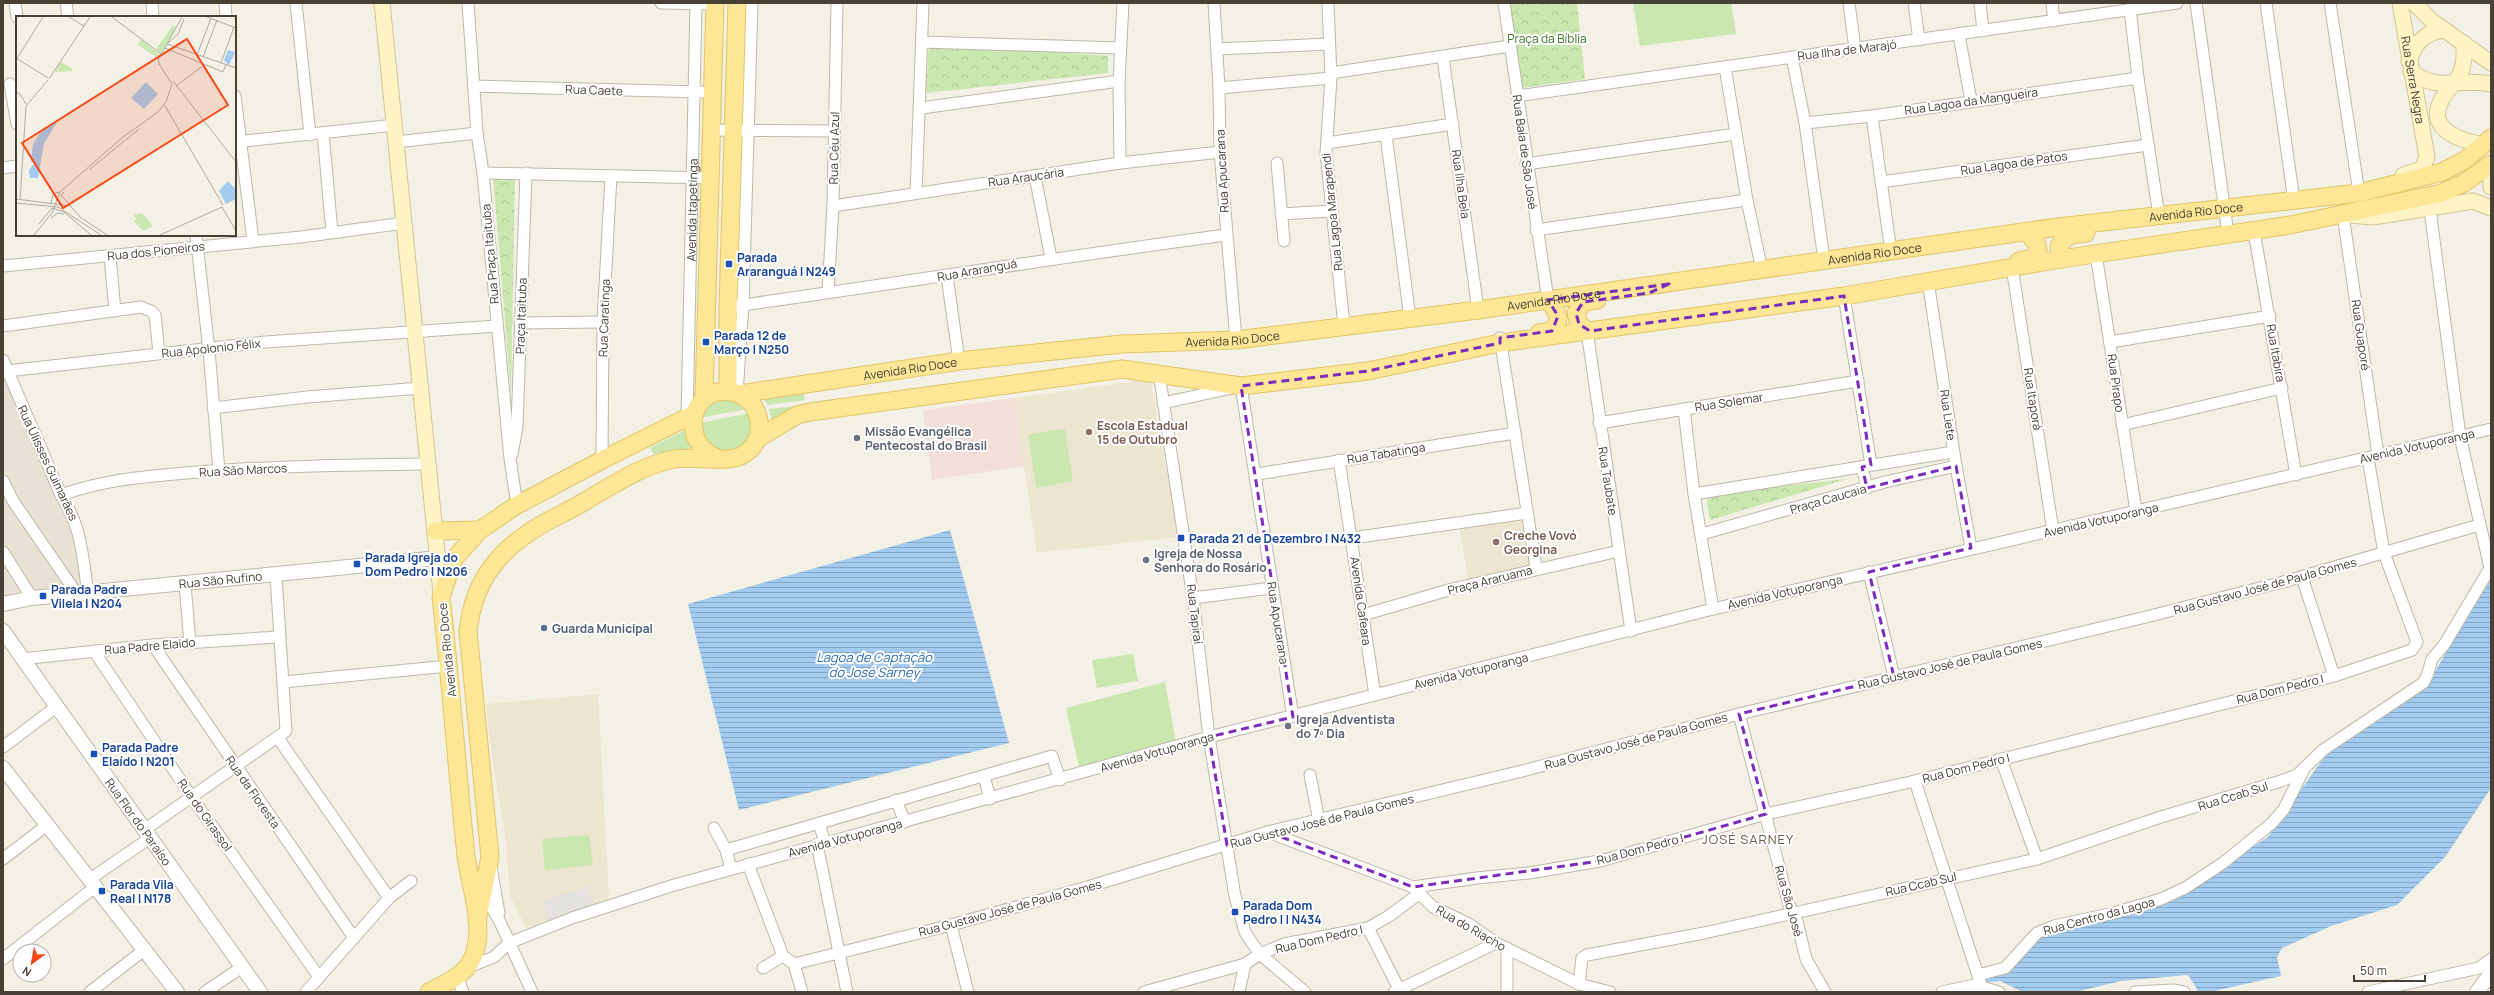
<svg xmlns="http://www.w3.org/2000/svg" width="2494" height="995" viewBox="0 0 2494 995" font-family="Manrope,sans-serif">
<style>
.residential{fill:#e7e2d4}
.education{fill:#ece6d0}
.medical{fill:#f3dfda}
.grass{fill:#cae7af}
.forest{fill:url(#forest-crowns)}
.parking{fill:#e4e2de}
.water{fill:url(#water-rules)}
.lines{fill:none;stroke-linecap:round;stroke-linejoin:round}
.minor-casing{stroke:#beb8a9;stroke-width:13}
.tertiary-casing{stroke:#beb8a9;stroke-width:16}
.secondary-casing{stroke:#d3c696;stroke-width:17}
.primary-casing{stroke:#e2c565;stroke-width:19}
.minor{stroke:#fff;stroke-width:11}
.tertiary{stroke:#fff;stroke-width:14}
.secondary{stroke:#fef4c5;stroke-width:15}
.primary{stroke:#fde695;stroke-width:17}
.marked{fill:none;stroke:#7b2cbf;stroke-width:3;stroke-dasharray:8 5;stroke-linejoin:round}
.transit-dot{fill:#1a4fb4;stroke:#fff;stroke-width:1.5}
.education-dot{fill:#8d6e63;stroke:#fff;stroke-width:1.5}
.worship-dot{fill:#6b7280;stroke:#fff;stroke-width:1.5}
.service-dot{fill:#5c6f8a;stroke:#fff;stroke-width:1.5}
.labels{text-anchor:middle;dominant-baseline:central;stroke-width:4;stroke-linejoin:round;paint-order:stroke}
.park-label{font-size:12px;fill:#417729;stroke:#fff}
.street-label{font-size:12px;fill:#464035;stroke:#fff}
.transit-label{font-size:12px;font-weight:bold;fill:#164399;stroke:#fff;text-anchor:start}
.education-label{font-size:12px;font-weight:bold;fill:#785e54;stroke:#fff;text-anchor:start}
.worship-label{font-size:12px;font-weight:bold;fill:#5b616d;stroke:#fff;text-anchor:start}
.service-label{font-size:12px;font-weight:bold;fill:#4e5e75;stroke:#fff;text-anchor:start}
.water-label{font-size:13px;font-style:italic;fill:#3071b0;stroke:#fff}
.neighbourhood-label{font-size:13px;letter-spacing:1px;fill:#685f4d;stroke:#fff}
.inset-road{fill:none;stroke:#aeaa9f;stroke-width:1}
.view{fill:#f84918;fill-opacity:0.15;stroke:#f84918;stroke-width:2}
.inset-edge{fill:none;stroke:#464035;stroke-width:2}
</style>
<defs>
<pattern id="forest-crowns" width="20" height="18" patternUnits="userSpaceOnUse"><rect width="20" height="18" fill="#cae7af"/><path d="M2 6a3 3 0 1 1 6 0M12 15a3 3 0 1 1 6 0" fill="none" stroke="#afc797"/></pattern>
<pattern id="water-rules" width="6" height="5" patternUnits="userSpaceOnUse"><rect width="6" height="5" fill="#a3cbef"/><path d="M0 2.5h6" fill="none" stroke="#87a6c2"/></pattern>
</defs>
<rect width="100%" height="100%" fill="#f3f0e6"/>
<path class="residential" d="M3,367L74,526L85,591L3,601Z"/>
<path class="education" d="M1150,379L1179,537L1037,553L1014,398Z
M1526,510L1535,564L1469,582L1458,521Z
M598,694L609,900L526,928L510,896L505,832L494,772L486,704Z"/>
<path class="medical" d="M1014,398L1024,466L932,480L923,410Z"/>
<path class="grass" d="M1633,3H1731L1736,34L1640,46Z
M723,394L752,408L699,418L701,410Z
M804,394L805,400L768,405L763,399Z
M806,405L772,422L769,409Z
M755,412L750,443C721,456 711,452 699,423Z
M1065,429L1073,481L1036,488L1028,434Z
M686,430L694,448L654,454L650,448Z
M1133,654L1138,681L1097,688L1092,660Z
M1165,682L1176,743L1079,767L1066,708Z
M589,835L593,865L545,870L542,839Z"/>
<path class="forest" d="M1507,3H1577L1585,79L1520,88Z
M929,43L1108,56V73L926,93Z
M493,176L515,177L511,393Z
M1847,479L1710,520L1706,495Z"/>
<path class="parking" d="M590,886L592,906L547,921L544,900Z"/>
<path class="water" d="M950,530L1009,743L739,810L688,604Z
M2491,575V788L2446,856L2397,905L2331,926L2282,948L2277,957L2281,976L2209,992H2199L2188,975L2121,981L2075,992H2023L2000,981L1983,983V975L2006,970L2038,937L2175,898L2268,837L2322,760L2336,745L2429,682Z"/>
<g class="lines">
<defs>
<g id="minor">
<path d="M15,3L17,17"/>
<path d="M66,3L68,17"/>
<path d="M152,3L153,17"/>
<path d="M225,3L226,17"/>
<path d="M296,3L310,135"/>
<path d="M468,3L477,133L483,173L510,459L517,505"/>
<path d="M661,3L715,4"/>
<path d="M1214,3L1219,88L1220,152L1236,340"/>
<path d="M1328,3L1331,78L1326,153L1344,325"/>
<path d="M1504,3L1548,300"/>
<path d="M1849,3L1855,49"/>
<path d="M1914,3L1919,40"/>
<path d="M1980,3L1983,31"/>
<path d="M2052,3L2054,21"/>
<path d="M2196,3L2228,234"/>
<path d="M2266,3L2294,201"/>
<path d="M2330,3L2359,193"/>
<path d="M2130,9L2138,78L2159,216"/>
<path d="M1959,35L1971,101"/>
<path d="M922,42L1119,48"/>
<path d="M1217,49L1329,44"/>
<path d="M1443,57L1478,310"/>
<path d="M1792,57L1805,123L1824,260"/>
<path d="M1725,67L1747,200L1762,270"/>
<path d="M1331,73L1510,46"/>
<path d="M10,84L17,124"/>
<path d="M474,86L702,92"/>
<path d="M1219,88L1331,78"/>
<path d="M235,96L253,241"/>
<path d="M1517,96L2177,3"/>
<path d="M921,108L1119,81"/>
<path d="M1872,116L1891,252"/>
<path d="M1805,123L1872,116L2138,78"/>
<path d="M713,130L834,131"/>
<path d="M323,133L332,232"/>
<path d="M1386,135L1410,318"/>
<path d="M235,142L395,125"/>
<path d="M396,142L477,133"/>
<path d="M1327,143L1453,124"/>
<path d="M1120,163L1119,81L1123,3"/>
<path d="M1277,163L1284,241"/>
<path d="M1526,164L1736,134"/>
<path d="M3,168L17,166"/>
<path d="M483,173L711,178"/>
<path d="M1035,176L1051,258"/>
<path d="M1881,182L2148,145"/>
<path d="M916,193L923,3"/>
<path d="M833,206L1120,163L1220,152"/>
<path d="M1281,214L1331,211"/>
<path d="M2343,215L2378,455"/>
<path d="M1536,230L1747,200"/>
<path d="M2254,231L2296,475"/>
<path d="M196,235L209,350L219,471"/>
<path d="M2096,254L2136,511"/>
<path d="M110,256L115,311"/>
<path d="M3,266L301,237L404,223"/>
<path d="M2012,267L2053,531"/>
<path d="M947,276L959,361"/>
<path d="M1928,281L1956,466L1971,548"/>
<path d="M828,292L833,206L837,3"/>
<path d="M1844,296L1871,465"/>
<path d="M728,307C894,284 1060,257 1226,235"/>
<path d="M520,323L603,322"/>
<path d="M3,326L141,307L151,311L155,315L159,353"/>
<path d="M1587,331L1631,631"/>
<path d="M1500,338L1536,568"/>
<path d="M2110,342L2270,316"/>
<path d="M3,360L61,495C82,528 82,554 88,593"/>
<path d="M7,371L265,342L497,326"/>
<path d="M1159,373L1193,598L1209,737L1235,896L1245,932L1252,943L1260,954L1305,992"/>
<path d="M737,394L743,305L752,3"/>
<path d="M1163,403L1241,386L1293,717"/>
<path d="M213,408L307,397L421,388"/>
<path d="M1684,409L1694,494L1713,609"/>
<path id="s1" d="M687,418L696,3"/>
<path d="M1599,423L1858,381"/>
<path d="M2122,425L2282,388"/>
<path d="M512,454L517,427L526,173"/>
<path d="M602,460L603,322L611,176"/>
<path d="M1339,460L1375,695"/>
<path d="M1862,467L1867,488"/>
<path d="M1257,474L1515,433"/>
<path d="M3,481L13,501L77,594"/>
<path d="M1694,494L1953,452"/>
<path d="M61,495C105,479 151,476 198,472C274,466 351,465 428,464"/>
<path d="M1702,534L1885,482L1956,466"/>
<path d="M1352,538L1527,513"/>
<path d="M3,552L32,598"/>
<path d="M1869,572L1894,677"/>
<path d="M2302,577L2334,676"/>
<path d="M185,584L190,643"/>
<path d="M1193,598L1272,588"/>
<path d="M1363,615L1452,589L1619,551"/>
<path d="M153,645L354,938"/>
<path d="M94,651L191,796L319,977"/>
<path d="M21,659L153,645L279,637"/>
<path d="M283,682L449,666"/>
<path d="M1739,714L1789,905L1797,921L1806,959L1825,992"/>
<path d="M278,738L389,898"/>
<path d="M3,747L56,707"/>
<path d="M2001,759L2037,859"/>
<path d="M1310,775L1319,821"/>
<path d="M984,776L990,799"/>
<path d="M1915,781L1981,985"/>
<path d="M896,800L905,822"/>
<path d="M819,823L825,843"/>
<path d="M714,828L726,850L731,869"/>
<path d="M144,830L286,731L276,576"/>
<path d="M1268,832L1413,887L1433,907L1469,924L1496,943L1579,984L1610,992"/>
<path d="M817,844L847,992"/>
<path d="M726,850L1052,756L1060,780"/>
<path d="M3,859L47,825"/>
<path d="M748,864L783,956L794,964L802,992"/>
<path d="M491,867L499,913"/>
<path d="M90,879L150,838"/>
<path d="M1413,887L1477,878L1529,873L1600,861L1766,814L1915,781L2334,676L2412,650L2417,642L2384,553L2368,458"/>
<path d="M482,890L500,922L532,992"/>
<path d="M951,925L968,992"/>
<path d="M1368,928L1399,989"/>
<path d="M1507,948V992"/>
<path d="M3,959L95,887"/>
<path d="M794,964L951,925L1084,888L1268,832L1526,770L1739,714L2146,617L2283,582L2479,525"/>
<path d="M469,967L494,957L509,943L572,918L671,886L1209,737L1713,609L2491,429"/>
<path d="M763,968L783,956"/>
<path d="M1978,975L2005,968L2037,933L2054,926L2114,913L2161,899L2185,888L2223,863L2272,823L2284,809L2303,771"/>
<path d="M457,977L463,992"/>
<path d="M1579,984L1582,958L1587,955L1704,933L2037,859L2161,817L2281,781L2297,775L2323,750L2423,683L2427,676L2432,659L2444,645L2490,568L2460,436L2430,210"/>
<path d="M90,992L144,950"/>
<path d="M205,992L242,967"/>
<path d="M306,992L389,898L411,881"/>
<path d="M1144,992L1245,964L1260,954L1284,944L1368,928L1389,916L1420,893"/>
<path d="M1239,992L1245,964"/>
<path d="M1394,992L1496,943"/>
<path d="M1942,992L1975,985L1999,992"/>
<path d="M2135,992L2173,990L2184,992"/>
<path d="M2368,992L2479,968L2491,959"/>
</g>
<g id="tertiary">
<path id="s2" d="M3,604L32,598L439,558"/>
<path id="s3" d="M3,631L260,992"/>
<path d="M3,768L177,992"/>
<path d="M2477,992L2491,973"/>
</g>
<g id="secondary">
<path d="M382,3L441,593"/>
<path id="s4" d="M2400,3L2427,157L2422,169L2403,175"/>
<path d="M2414,3L2432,21L2491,63"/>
<path d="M2464,43C2464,55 2465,65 2459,76C2454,85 2445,91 2441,101C2426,130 2462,141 2483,145"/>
<path d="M2409,61C2415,43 2424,33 2443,30"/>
<path d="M2411,72C2441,93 2457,77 2491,84"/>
<path d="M2491,178V187"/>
<path d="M2350,215L2373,217L2473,201L2491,208"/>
</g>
<g id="primary">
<path d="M2061,259L2059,246C2066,235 2074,234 2086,233"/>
<path d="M2019,261L2033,258L2038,252L2037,244L2027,232"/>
<path d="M1587,331L1579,324L1576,313L1583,302L1597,300"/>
<path d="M1539,333L1552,331C1563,319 1557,311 1548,300"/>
<path d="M728,392V307L737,3"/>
<path id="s5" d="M739,394L959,361L1122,344L1236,340L1478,310L2058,227L2359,193L2442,172L2465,160L2491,138"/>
<path d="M704,399L715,3"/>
<path d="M757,439L797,415L810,412L1122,369L1241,386L1368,371L1500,343L1844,296L2061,259L2290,225L2442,193L2464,183L2491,164"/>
<path d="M436,531L480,530"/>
<path d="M477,921L490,857L468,631C471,607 477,586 492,567C501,554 514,543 527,534C542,523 560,515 577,506C607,489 640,465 675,459C693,456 727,463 741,456C770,442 763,398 732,392C691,384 677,441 717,458"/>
<path d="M429,992C448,982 469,974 475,952C484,921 470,887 466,856C457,770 451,683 441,597L453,560L480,530L517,505L602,460L694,414"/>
</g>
</defs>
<use href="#minor" class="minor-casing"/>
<use href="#tertiary" class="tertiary-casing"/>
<use href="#secondary" class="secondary-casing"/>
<use href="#primary" class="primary-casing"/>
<use href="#minor" class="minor"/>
<use href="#tertiary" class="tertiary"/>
<use href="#secondary" class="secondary"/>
<use href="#primary" class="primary"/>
</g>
<path class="marked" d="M1669,284L1649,293L1583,302L1576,313L1579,324L1590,331L1844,296L1871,465L1862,467L1867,488L1956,466L1971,548L1869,572L1894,677L1739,714L1766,814L1600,861L1413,887L1268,832L1227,845L1209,737L1293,717L1241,386L1368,371L1500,343V338L1552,331L1558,316L1548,300Z"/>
<g class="transit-dot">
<rect x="725" y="260" width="8" height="8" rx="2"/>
<rect x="702" y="338" width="8" height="8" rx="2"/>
<rect x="1177" y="534" width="8" height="8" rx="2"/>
<rect x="353" y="560" width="8" height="8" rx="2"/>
<rect x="39" y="592" width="8" height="8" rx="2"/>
<rect x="90" y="750" width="8" height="8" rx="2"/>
<rect x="98" y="887" width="8" height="8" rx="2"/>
<rect x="1231" y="908" width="8" height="8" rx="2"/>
</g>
<g class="education-dot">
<circle cx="1089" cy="432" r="4"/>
<circle cx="1496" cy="542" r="4"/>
</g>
<g class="worship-dot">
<circle cx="857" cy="438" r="4"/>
<circle cx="1146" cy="560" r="4"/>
<circle cx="1288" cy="726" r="4"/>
</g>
<circle class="service-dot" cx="544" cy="628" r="4"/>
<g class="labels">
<g class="park-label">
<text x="1547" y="38">Praça da Bíblia</text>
</g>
<g class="street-label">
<text transform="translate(1847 50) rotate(-7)">Rua Ilha de Marajó</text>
<text stroke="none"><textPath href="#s4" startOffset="78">Rua Serra Negra</textPath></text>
<text transform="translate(594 90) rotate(2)">Rua Caete</text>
<text transform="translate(1971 101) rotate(-8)">Rua Lagoa da Mangueira</text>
<text transform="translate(834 148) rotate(-89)">Rua Céu Azul</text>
<text transform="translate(1525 152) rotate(82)">Rua Baía de São José</text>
<text transform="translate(2014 163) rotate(-8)">Rua Lagoa de Patos</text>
<text transform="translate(1222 171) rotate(-93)">Rua Apucarana</text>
<text transform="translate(1026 177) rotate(-8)">Rua Araucária</text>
<text transform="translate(1461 184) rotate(82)">Rua Ilha Bela</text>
<text stroke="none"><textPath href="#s1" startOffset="208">Avenida Itapetinga</textPath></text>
<text transform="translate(1332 212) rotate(-96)">Rua Lagoa Marapendi</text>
<text stroke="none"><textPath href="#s5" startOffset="1469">Avenida Rio Doce</textPath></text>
<text transform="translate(156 251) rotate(-6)">Rua dos Pioneiros</text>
<text transform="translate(490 254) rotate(-95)">Rua Praça Itaituba</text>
<text stroke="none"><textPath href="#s5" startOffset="1145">Avenida Rio Doce</textPath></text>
<text transform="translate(977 270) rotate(-10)">Rua Araranguá</text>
<text stroke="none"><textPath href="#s5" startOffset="821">Avenida Rio Doce</textPath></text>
<text transform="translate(521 316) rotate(-88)">Praça Itaituba</text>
<text transform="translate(604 318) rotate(-88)">Rua Caratinga</text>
<text transform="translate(2361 335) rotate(82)">Rua Guaporé</text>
<text stroke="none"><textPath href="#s5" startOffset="497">Avenida Rio Doce</textPath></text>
<text transform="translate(211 348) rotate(-6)">Rua Apolonio Félix</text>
<text transform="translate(2276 353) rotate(80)">Rua Itabira</text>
<text stroke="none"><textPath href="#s5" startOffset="173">Avenida Rio Doce</textPath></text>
<text transform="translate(2116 383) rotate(82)">Rua Pirapo</text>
<text transform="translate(2033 399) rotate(81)">Rua Itaporá</text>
<text transform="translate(1729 402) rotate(-9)">Rua Solemar</text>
<text transform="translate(1948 415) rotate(82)">Rua Liete</text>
<text transform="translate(2417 446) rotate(-13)">Avenida Votuporanga</text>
<text transform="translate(1386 453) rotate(-9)">Rua Tabatinga</text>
<text transform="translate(48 463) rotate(65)">Rua Ulisses Guimarães</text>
<text transform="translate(243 470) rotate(-3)">Rua São Marcos</text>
<text transform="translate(1608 481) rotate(81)">Rua Taubate</text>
<text transform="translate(1828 499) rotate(-16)">Praça Caucaia</text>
<text transform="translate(2101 520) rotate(-13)">Avenida Votuporanga</text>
<text transform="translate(1490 580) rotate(-14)">Praça Araruama</text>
<text stroke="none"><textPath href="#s2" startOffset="219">Rua São Rufino</textPath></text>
<text transform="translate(2265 586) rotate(-15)">Rua Gustavo José de Paula Gomes</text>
<text transform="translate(1785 592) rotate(-13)">Avenida Votuporanga</text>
<text transform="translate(1361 601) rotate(82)">Avenida Cafeara</text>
<text transform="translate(1195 614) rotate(83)">Rua Tapiraí</text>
<text transform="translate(1278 623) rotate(81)">Rua Apucarana</text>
<text transform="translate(150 646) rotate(-5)">Rua Padre Elaido</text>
<text transform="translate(447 650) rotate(-96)">Avenida Rio Doce</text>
<text transform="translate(1950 664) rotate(-13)">Rua Gustavo José de Paula Gomes</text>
<text transform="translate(1471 671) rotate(-14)">Avenida Votuporanga</text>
<text transform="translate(2280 689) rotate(-14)">Rua Dom Pedro I</text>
<text transform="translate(1636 741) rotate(-15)">Rua Gustavo José de Paula Gomes</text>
<text transform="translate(1157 752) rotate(-16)">Avenida Votuporanga</text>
<text transform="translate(1966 768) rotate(-14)">Rua Dom Pedro I</text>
<text transform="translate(253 792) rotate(55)">Rua da Floresta</text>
<text transform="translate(2233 796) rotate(-17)">Rua Ccab Sul</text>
<text transform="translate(205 815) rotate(55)">Rua do Girassol</text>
<text transform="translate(1322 821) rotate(-14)">Rua Gustavo José de Paula Gomes</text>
<text stroke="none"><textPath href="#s3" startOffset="234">Rua Flor do Paraíso</textPath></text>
<text transform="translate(845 838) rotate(-15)">Avenida Votuporanga</text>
<text transform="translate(1640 849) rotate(-15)">Rua Dom Pedro I</text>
<text transform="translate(1921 884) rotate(-13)">Rua Ccab Sul</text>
<text transform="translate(1789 901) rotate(74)">Rua São José</text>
<text transform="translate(1010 908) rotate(-15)">Rua Gustavo José de Paula Gomes</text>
<text transform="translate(2099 916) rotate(-15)">Rua Centro da Lagoa</text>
<text transform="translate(1471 928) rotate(30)">Rua do Riacho</text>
<text transform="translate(1319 939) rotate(-13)">Rua Dom Pedro I</text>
</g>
<g class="transit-label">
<text x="737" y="257">Parada<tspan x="737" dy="14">Araranguá | N249</tspan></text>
<text x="714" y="335">Parada 12 de<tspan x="714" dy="14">Março | N250</tspan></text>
<text x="1189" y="538">Parada 21 de Dezembro | N432</text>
<text x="365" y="557">Parada Igreja do<tspan x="365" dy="14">Dom Pedro | N206</tspan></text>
<text x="51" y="589">Parada Padre<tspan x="51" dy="14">Vilela | N204</tspan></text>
<text x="102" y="747">Parada Padre<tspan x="102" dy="14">Elaído | N201</tspan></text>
<text x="110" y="884">Parada Vila<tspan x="110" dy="14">Real | N178</tspan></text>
<text x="1243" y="905">Parada Dom<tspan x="1243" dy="14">Pedro I | N434</tspan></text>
</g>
<g class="education-label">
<text x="1097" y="425">Escola Estadual<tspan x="1097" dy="14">15 de Outubro</tspan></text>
<text x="1504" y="535">Creche Vovó<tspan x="1504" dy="14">Georgina</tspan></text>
</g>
<g class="worship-label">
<text x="865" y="431">Missão Evangélica<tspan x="865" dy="14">Pentecostal do Brasil</tspan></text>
<text x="1154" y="553">Igreja de Nossa<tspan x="1154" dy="14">Senhora do Rosário</tspan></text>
<text x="1296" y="719">Igreja Adventista<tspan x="1296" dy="14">do 7º Dia</tspan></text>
</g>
<g class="service-label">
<text x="552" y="628">Guarda Municipal</text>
</g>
<g class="water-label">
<text x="874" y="657">Lagoa de Captação<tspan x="874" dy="15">do José Sarney</tspan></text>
</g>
<g class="neighbourhood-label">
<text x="1748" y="839">JOSÉ SARNEY</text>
</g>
</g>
<g transform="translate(16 16)">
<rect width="220" height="220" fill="#f3f0e6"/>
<path d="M157,9L160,11L145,37L140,33ZM125,24L144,39L142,42L122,29ZM45,46L57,53L56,55L39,56ZM126,197L137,210L127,215L118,205L121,203L118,199Z" fill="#cae7af"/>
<path d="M212,34L219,36L213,49L208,44ZM130,66L142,78L128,93L115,82ZM41,106L28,128L22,162H14L13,154L18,148L15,145L17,128L26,114ZM212,165L220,174V183L210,188L203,175Z" fill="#a3cbef"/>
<path class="inset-road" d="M53,1L68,10M96,1L145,38M191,1L220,12M152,27L162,18L168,3M151,28L220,52M149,32L207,56L210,49M181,39L195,2M187,41L201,4M0,42L32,62M0,44L27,1M205,47L218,11M144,49L142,44L166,1M33,63L74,1M157,65L220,146M160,70L188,49M0,76L4,78L10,88M149,90L207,189M74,153L123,113M48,176L45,179L64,201L91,219M0,183L55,190M4,184L10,90L32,64M0,187L42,191L85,219M35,187L37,178L43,176M206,191L220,215M35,202L42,197L48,198M23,208L36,192L48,196L75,219M18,219L36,197L44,176L107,121L142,96L150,86L156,68L143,48M144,219L206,191"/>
<path class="view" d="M171,23L212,89L47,192L6,127Z"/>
<rect width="220" height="220" class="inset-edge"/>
</g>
<rect width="2494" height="995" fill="none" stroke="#464035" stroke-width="8"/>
<g transform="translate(32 963) rotate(212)"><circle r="19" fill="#ffffff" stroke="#b5b3ae"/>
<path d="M0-3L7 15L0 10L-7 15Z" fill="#f84918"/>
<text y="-6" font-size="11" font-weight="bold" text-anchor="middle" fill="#464035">N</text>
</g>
<path d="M2354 975v6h71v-6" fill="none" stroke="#464035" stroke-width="2"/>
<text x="2360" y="975" font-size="12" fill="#464035" stroke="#ffffff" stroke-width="3" paint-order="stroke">50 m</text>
</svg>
